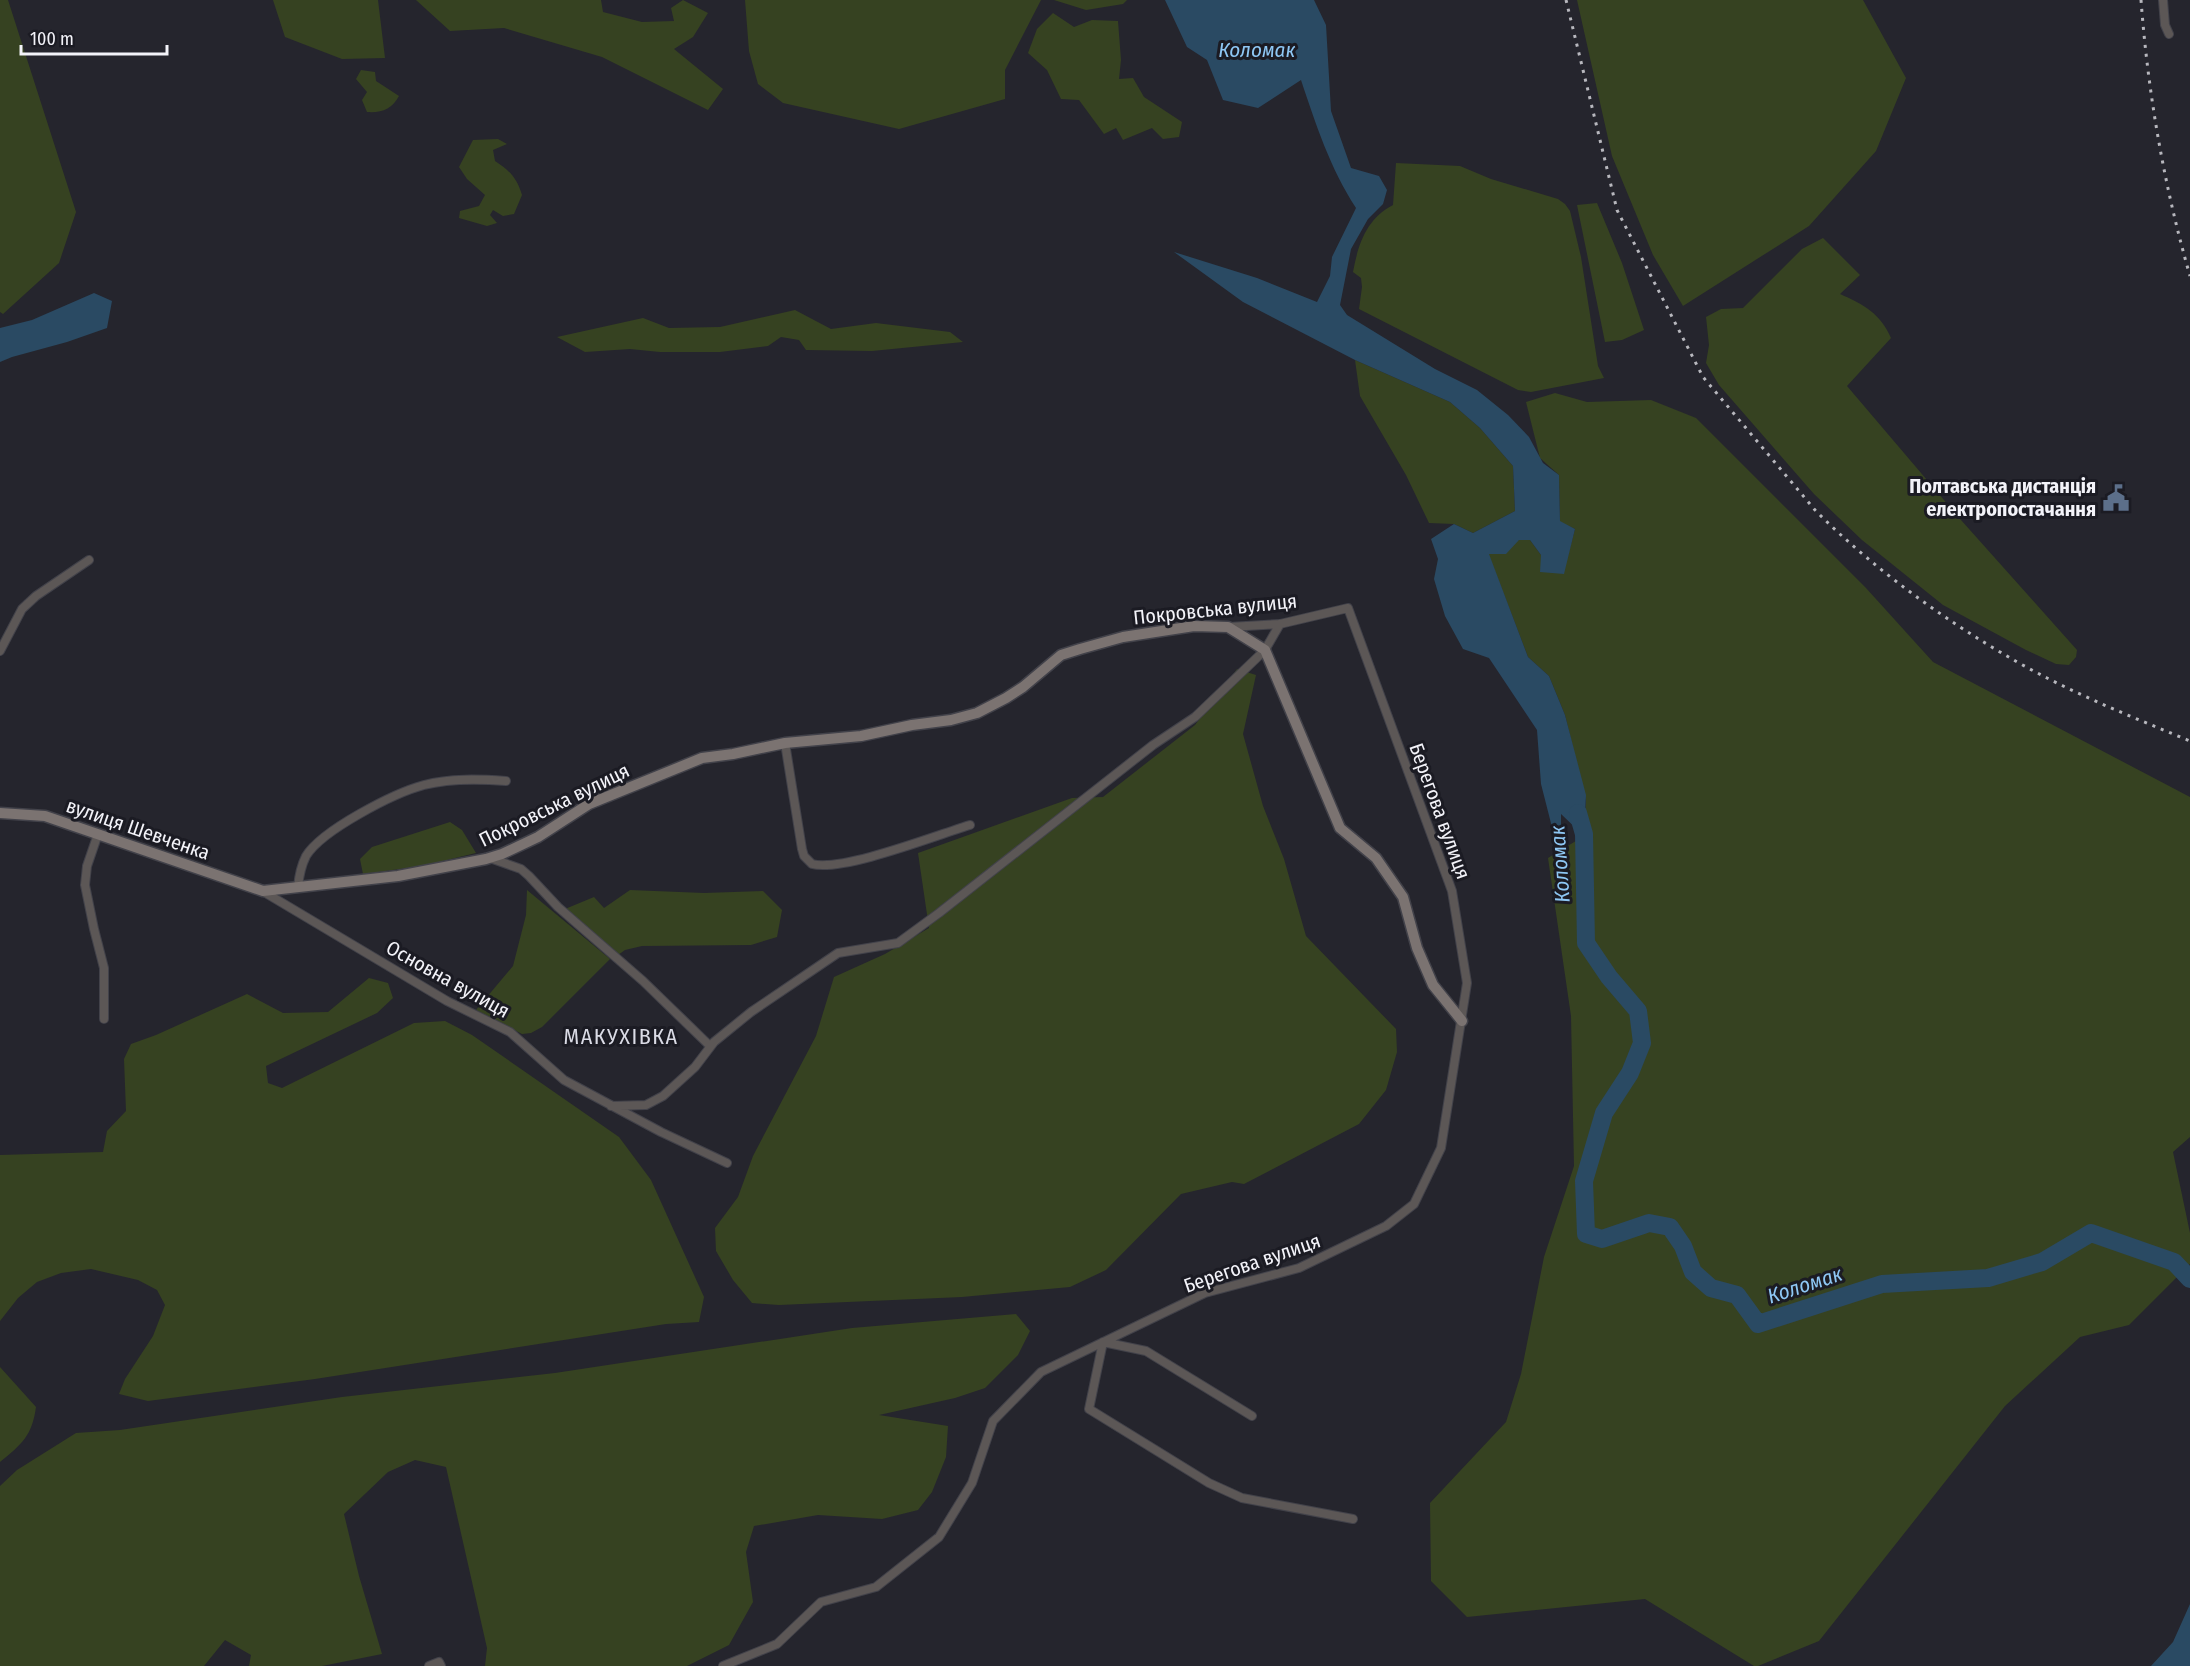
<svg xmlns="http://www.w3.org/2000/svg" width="2190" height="1666" viewBox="0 0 2190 1666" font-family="'Fira Sans Condensed',sans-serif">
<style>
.green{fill:#364221}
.water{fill:#2a4a63}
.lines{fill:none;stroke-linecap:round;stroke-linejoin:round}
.river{stroke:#2a4a63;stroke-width:18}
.street-casing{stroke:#42424a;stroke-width:10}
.secondary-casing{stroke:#42424a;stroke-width:13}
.street{stroke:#5c5756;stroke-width:8}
.secondary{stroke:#7b7371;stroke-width:10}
.rail{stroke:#b8b8be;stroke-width:3;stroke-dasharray:3 6;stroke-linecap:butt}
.labels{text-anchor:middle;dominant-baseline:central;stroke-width:6;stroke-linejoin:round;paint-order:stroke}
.poi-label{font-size:20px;font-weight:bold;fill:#f3f3f9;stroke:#1b1b23;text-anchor:end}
.street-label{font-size:20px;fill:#f3f3f9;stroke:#1b1b23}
.water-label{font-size:21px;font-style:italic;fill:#8ec7f4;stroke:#1b1b23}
.quarter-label{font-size:22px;letter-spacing:1.5px;fill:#dadbe5;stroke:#1b1b23}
</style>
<rect width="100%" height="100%" fill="#25252d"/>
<path class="green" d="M0,0H8L76,212L59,263L3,314L0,312Z
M273,0H378L385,58L342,59L285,37Z
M416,0H601L603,12L642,22L674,21L671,8L683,0L708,13L693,37L674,49L723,89L708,110L602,57L504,28L450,31Z
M745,0H1041L1005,70V99L899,129L783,103L758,84L749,51Z
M1054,0H1127L1123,4L1086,10Z
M1577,0H1863L1906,78L1876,151L1809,226L1683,306L1653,255L1612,156Z
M1053,13L1074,27L1092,20L1118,21L1121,60L1119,79L1133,78L1144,97L1182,122L1179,137L1163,139L1152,128L1123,140L1116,128L1104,134L1079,100L1061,99L1047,70L1028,53L1037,29Z
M361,70L375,72L376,81L399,96C392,109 382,113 367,112L362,100L367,92L356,79Z
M498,139L507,144L493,150L495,161C509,170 517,178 522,195L514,214L503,216L493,210L490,215L497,223L487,226L459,218L460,211L479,206L485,195L467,179L459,167L473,140Z
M1396,163L1460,166L1491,179L1558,199L1565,204L1570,211L1581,257L1598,366L1604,378L1531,392L1518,390L1359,309L1362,287L1361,278L1353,272C1358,245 1366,219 1393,205Z
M1597,203L1622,263L1644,330L1622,340L1605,342L1577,205Z
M1823,238L1860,275L1840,294C1863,304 1881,314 1891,338L1847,386L1961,520L2077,650L2076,657L2069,665L2056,664L2026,650L1943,605L1862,540L1814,494L1719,385L1706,363L1709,345L1706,317L1721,309L1743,308L1802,249Z
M795,310L831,329L876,323L950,332L963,342L872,351L806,350L799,340L781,337L768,346L720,352H660L630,349L585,352L557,337L643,318L669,328L720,327Z
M1355,360L1450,402L1480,428L1513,466L1515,511L1473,533L1454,524L1429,523L1406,475L1360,396Z
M1555,393L1587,402L1651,400L1696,418L1866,588L1933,662L2190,797V1137L2173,1152L2190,1233V1264L2129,1325L2080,1337L2005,1406L1819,1641L1758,1666H1754L1645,1599L1467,1617L1431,1581L1430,1503L1506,1422L1521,1374L1544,1257L1574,1166L1571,1016L1548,858L1584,836L1586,800L1565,715L1549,676L1528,657L1488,553L1519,540H1530L1541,555L1563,574L1575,529L1560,522L1559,475L1540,458L1526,402Z
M1237,669L1256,675L1243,734L1263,806L1284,859L1306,936L1396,1029L1397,1052L1386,1090L1359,1124L1244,1184L1232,1182L1181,1194L1106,1270L1070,1287L962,1297L779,1305L752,1303L733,1280L716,1251L715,1228L738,1197L753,1156L816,1036L834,977L885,954L929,928L918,853L1072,798L1103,797L1195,725Z
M450,822L462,830L476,853L422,866L363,874L360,859L372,847Z
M527,890L610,959L542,1027L531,1033L522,1034L476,1010L513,966L526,915Z
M630,890L704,893L763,891L782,910L777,937L751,945L642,946L625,950L618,955L565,909L594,897L604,908Z
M369,978L388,983L393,998L377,1013L266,1066L268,1083L282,1088L414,1023L445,1021L472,1035L619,1137L651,1180L704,1297L699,1322L666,1324L315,1379L148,1401L119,1394L125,1379L153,1336L165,1305L157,1290L138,1280L91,1269L61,1273L37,1282L18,1298L0,1321V1155L103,1152L107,1131L126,1111L124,1059L131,1044L156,1035L247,994L283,1013L328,1012Z
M1016,1314L1030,1331L1018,1355L985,1388L955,1398L879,1415L948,1426L946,1457L932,1492L918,1510L882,1519L818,1515L754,1526L746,1552L753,1602L729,1645L687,1666H485L487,1648L446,1467L415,1460L388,1472L344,1514L359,1576L382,1654L322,1666H249L251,1655L225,1640L204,1666H0V1486L17,1470L76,1433L120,1430L342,1397L555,1373L852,1328Z
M0,1367L36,1407C32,1436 22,1444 0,1462Z"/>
<path class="water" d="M1165,0H1314L1326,25L1331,111L1351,168L1379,176L1387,190L1383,204L1368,219L1351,249L1340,305L1347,315L1435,369L1477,390L1508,415L1529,437L1543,463L1559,475L1560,521L1575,529L1564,574L1540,572L1541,555L1530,540H1519L1506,554H1489L1528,657L1549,676L1565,715L1586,795L1584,836L1561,814V841L1554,835L1541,784L1537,730L1489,658L1463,649L1445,616L1434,579L1438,559L1431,539L1454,524L1473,533L1515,511L1513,466L1480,428L1450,402L1355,360L1243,302L1174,252L1257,278L1317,302L1330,276L1332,257L1356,208C1330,168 1316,125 1301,80L1258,108L1223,100L1207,60L1187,47Z
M94,293L112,301L107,328L67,342L12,357L0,362V328L32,320Z
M2190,1604V1666H2151L2173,1642Z"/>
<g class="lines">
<path class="river" d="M1578,813L1584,834L1586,943L1609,977L1638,1011L1642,1043L1630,1073L1604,1113L1584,1181L1586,1234L1602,1239L1649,1223L1670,1227L1683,1246L1693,1272L1711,1288L1737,1295L1758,1324L1882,1284L1988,1278L2042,1262L2091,1233L2174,1262L2190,1279"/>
<defs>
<path id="street" d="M2163,0L2165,25L2169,34
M0,651L22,609L36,596L89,560
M785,743L802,849L804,856L812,864C843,872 937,835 970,825
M98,834L87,866L85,885L94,929L104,968V1019
M490,858L521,869L529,876L558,907L643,981L710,1046
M298,887C299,876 301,866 306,856C322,830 394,793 424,785C450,778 479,779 506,781
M264,892L447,1001L510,1032L564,1080L661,1132L727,1163
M611,1106L646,1105L663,1096L695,1067L714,1042L751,1012L838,953L898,943L939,913L1153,745L1195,717L1265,650L1280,624
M1252,1416L1146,1351L1103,1342L1089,1409L1209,1483L1242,1498L1353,1519
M429,1666L439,1662L441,1666
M723,1666L777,1644L821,1602L876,1587L939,1537L972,1483L993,1421L1041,1372L1205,1293L1299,1268L1386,1226L1414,1204L1441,1148L1467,983L1452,891L1348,608L1280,624L1229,627"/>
<path id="secondary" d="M0,813L45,816L263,891L398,876L486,859L502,854L538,837L589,804L702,758L733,754L785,743L861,736L912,725L951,720L977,713L1006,698L1023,687L1061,655L1080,649L1123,637L1194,626L1228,627L1265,650L1340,828L1376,858L1403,897L1417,948L1433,985L1462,1021"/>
</defs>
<use href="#street" class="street-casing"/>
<use href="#secondary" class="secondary-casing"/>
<use href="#street" class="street"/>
<use href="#secondary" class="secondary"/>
<path class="rail" d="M1566,0L1617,210L1703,377L1815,510C1878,574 1967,637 2047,678C2094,702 2142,721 2190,741
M2141,0C2148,93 2164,186 2190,276"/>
</g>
<defs>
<symbol id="civic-bare" viewBox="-9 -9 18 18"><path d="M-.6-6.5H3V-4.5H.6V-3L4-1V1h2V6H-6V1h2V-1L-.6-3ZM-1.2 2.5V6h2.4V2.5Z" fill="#5c6f8a" stroke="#1b1b23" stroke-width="2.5" paint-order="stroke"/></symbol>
</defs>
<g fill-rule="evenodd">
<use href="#civic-bare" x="2097" y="479" width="38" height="38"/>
</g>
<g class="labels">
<g class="poi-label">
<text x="2096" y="486">Полтавська дистанція<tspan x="2096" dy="23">електропостачання</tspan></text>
</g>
<g class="street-label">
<text transform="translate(1215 609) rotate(-6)">Покровська вулиця</text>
<text transform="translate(554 805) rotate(-26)">Покровська вулиця</text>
<text transform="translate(1440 811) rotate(70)">Берегова вулиця</text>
<text transform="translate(138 829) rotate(19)">вулиця Шевченка</text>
<text transform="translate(448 979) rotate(29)">Основна вулиця</text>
<text transform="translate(1252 1263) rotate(-19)">Берегова вулиця</text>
</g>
<g class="water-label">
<text x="1257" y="50">Коломак</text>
<text transform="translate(1560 864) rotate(-94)">Коломак</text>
<text transform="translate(1805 1285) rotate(-18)">Коломак</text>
</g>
<g class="quarter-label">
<text x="621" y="1036">МАКУХІВКА</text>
</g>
</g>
<path d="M21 45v9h146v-9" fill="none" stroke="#f3f3f9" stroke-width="3"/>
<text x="30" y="45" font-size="18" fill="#f3f3f9" stroke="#1b1b23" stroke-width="4.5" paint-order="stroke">100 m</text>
</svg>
